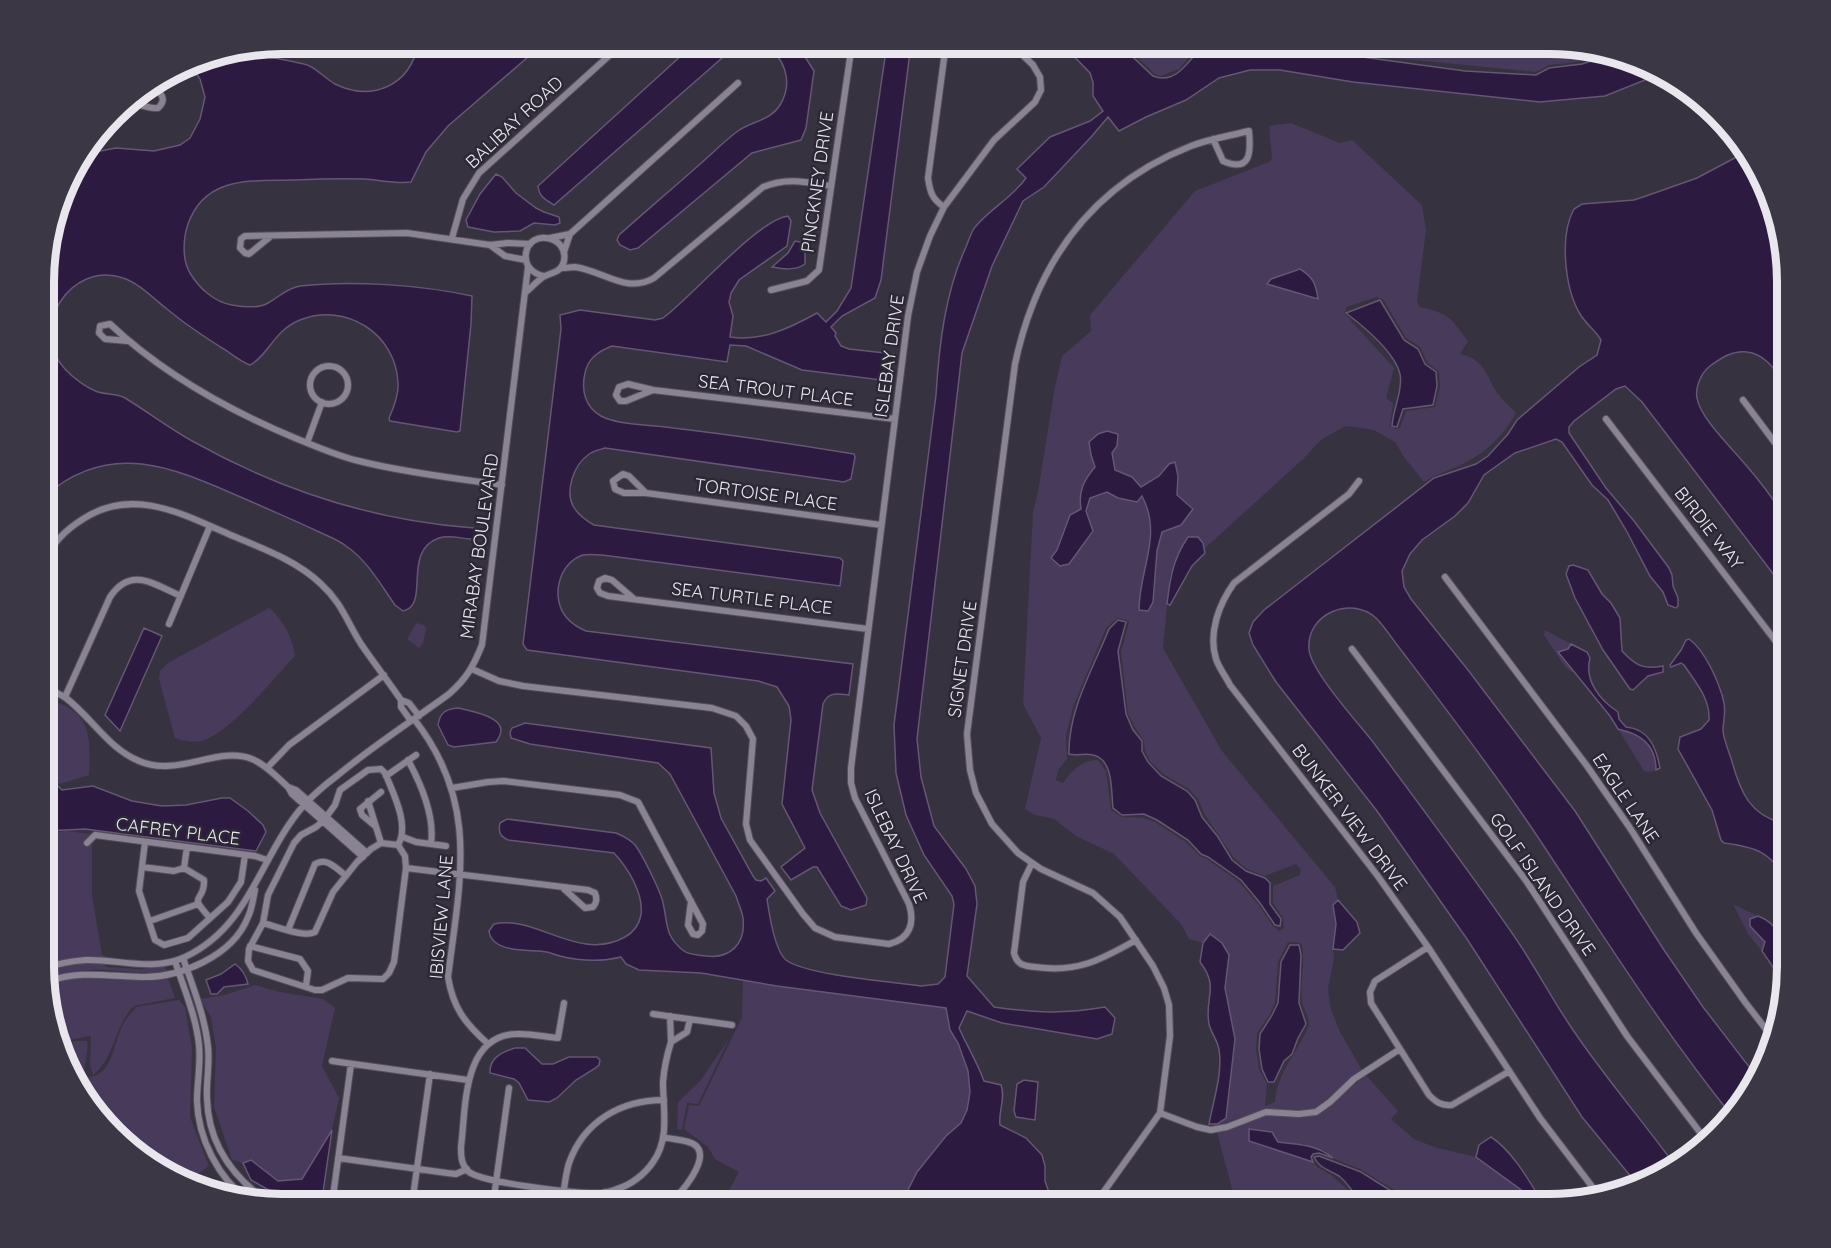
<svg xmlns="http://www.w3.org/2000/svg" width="1831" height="1248" viewBox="0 0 1831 1248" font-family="Quicksand,sans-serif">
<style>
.green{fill:#473a5a;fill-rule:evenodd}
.water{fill:#2c1a40;stroke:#655774;stroke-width:1.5}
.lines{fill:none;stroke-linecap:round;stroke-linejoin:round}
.minor-casing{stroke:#544f5a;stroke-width:8}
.minor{stroke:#8a8393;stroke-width:6}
.labels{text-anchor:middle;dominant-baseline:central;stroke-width:5;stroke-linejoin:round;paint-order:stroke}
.street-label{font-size:18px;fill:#e9e6ee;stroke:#2d2835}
.rim{fill:none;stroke:#e9e6ee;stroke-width:8}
</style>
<rect width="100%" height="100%" fill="#37323f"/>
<path class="green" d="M1123,44H1200L1179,69L1160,76L1155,74Z
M1284,44H1564L1608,53L1577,62L1549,65L1536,72L1344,53Z
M1291,123L1340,143L1352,140L1422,205L1426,230L1417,301L1419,307C1449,313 1450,317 1468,341L1460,354C1484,359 1485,373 1496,391C1501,399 1510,406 1516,413C1502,439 1482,456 1454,468C1443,473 1434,475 1424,482L1404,457L1395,442L1374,430L1346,426L1322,439L1303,459L1204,549L1203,543L1170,574L1163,648L1222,751L1335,887L1338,900L1333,905L1336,924L1333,949L1334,959L1328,988L1330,1006L1339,1030L1362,1070L1315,1109L1299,1111L1265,1109L1215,1126L1214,1124L1226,1118L1235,1039L1225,988L1229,955L1211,934L1203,943L1189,939L1181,924L1114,854L1076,836L1054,819L1035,815L1025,809L1041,738L1023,704L1033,512L1038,492L1054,392L1062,356L1091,331L1090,315L1195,191L1269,162L1272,159L1269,126ZM1377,297L1383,299L1406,338L1420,347L1427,362L1439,372L1440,387L1435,407L1406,411L1400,428L1397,429L1390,426L1393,403L1386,398L1394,368L1344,313L1346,310V307ZM1107,431L1115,470L1132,477L1141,487L1159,476L1169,464L1178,476L1177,495L1168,531L1162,532L1157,551L1154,592L1140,610C1138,569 1163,536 1142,495L1118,498L1107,492L1089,498C1085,515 1090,515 1092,532L1069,564L1051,558L1057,550L1070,515L1081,509C1078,491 1084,480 1095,467L1091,455L1089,442L1098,434ZM1117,618L1127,620L1129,622L1121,652L1128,714L1136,729L1144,741L1145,751L1150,761L1163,774L1189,789L1198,799L1205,815L1234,858L1247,869L1265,876L1296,864L1301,870L1300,875L1273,886V903L1283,918L1284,928L1279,931L1273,926L1258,904L1238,881L1207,859L1200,856L1186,842L1155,822L1144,818L1122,817L1111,810L1106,771L1098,760C1082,760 1072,770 1063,783L1056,780L1058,770L1067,759L1066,736L1073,707L1106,628ZM1288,942L1300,943L1302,945C1305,963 1300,982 1302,1001C1303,1010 1311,1018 1308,1027C1297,1054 1277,1072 1275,1102L1265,1106L1267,1084L1259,1069L1256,1049L1257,1033L1269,1016L1275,1003L1278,962Z
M269,608C282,618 294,640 295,656C274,678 230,733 202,741C192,743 184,741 175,738L159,679L160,671L168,663Z
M416,623L424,625L426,629L423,643L419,648L407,639Z
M1545,630L1571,644L1568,649L1558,652L1573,671L1572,672L1565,667L1544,635Z
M46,699C91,711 91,733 89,775L60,784L54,781L46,790Z
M1618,729C1640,734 1656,744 1656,770L1651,772L1644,771Z
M66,831L92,834V896L102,954L106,958C85,957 66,958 46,965V834Z
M1733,904L1758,916L1750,919L1766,942L1762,951L1748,934Z
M87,963L104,964L107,967L139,969L165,966L167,972C146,975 126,971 106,970C85,969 65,972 46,979V971L61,966Z
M87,976L142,980L168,978L175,998L134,1006C113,1027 116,1057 93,1075L90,1065L91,1036L74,1039L62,1044L46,997V985L64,978Z
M743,980L946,1008L950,1030L958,1043L968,1071L970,1092L967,1110L961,1123L946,1136L917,1172L901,1204H722L739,1172L715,1159L708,1147L684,1129L689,1105L699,1106L742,1017Z
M255,985L280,992L323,999L335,1008L322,1066L339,1098L332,1130L302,1179L278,1181L251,1160L243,1163L232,1160L214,1107L216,1048L211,1017L200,999L225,995Z
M179,1000L185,1007L192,1048L190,1117L209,1166L187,1182L137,1155L75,1085L62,1047L75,1041H87C89,1054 83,1064 85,1077C110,1079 113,1049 120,1031C123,1022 130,1014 136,1007Z
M729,1039L698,1104L687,1103L682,1130L677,1129L678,1102L700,1081Z
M1366,1075L1398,1111L1391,1119L1414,1139L1434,1147L1476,1157L1528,1195L1539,1197L1546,1204H1417L1362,1170L1333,1158L1325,1151L1306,1145L1278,1142L1258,1129L1294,1155L1313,1162L1317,1167L1331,1175L1348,1190L1356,1201L1363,1204H1250L1232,1189L1217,1132L1267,1115L1318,1114Z"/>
<path class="water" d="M418,44H543L448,126L426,152L411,182C396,184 380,180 365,179C341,178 317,179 292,180C251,181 205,176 188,224C183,238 182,260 190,273C199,288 214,302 232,305C243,307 258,309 268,303C279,297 287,288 300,286C352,280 421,285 472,296L471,324L460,431L457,432L390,421L389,418C394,407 399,395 398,383C396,333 345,302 300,320C274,330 268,356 250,365C242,362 234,356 227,351C206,338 186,325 167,309C154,299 139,283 123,278C71,260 27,329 65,369C73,378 87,388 98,392C108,395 116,393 125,398C148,412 170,429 194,442C280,490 376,521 474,528L478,534L476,539C464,540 451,534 439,538C401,551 431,605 403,611L395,605C381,585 367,560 346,546C337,539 327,536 317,531C298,522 279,514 259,505C186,474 117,434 46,495V251L68,176L82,159L95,152L116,148L154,151L180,145L190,138L200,119L205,97L200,79L189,63L191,62C205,59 222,53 236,53C258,54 282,59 304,64C315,66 324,78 335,84C372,102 410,86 418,44Z
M694,44H738L554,205C546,200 539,197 538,186Z
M760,44H797L814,71L806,128L801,140L752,153L638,248L630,250L620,245L617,240L619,235C646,211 673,188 699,165C712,154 724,141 738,131C752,121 770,121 780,105C794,82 785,54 760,44Z
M887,44H911L881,280L875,298L842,316L831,327L836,333L835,336L841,346L849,349L894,354L889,381L802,370L746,346L730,345L727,362L612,346C599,351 588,358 585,373C581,390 585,407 601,416C617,425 654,425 673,428C733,435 794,444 854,454L855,457L851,479L844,482L605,448C599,450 592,451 588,455C574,465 565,490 573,506C578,515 585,520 594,525L840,558L843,561L840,586L602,555C596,555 588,554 583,555C558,563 550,599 567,618C572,624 579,628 586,631L853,664L849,695C837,694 829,691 823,704L812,790L820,813L867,898L866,905L851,910L841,906L817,867H813L791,880L781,867L805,848L782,804L791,720L789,706L777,687L758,681L527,650L523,644L561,329L560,315L580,310L655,320L663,318C691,298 757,220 788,216L791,221L787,246L739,280L731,293L729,302L733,316L730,337C761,342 790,328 817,313L826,322L837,311L851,288Z
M1062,44H1119L1153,76C1178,86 1190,57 1205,44H1266L1465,71L1536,75L1549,68L1582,64L1613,54L1626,56L1660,74L1605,96L1540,102L1353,82L1280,70H1250L1219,78L1186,100L1146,117L1119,131L1108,117L1092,136L1044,187L1023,201L992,266L962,353L917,739L921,777L934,826L966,869L975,886L977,904L967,976L994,1007C1035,1013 1065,1014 1105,1007L1115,1018L1112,1034L1097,1039L1002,1023L967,1011L959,1028C967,1046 977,1062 984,1081L1001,1085C1006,1098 998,1112 1000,1125L1026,1138L1042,1155L1045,1166V1181L1053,1204H901L917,1172L946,1136L961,1123L967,1110L970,1092L968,1071L958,1043L950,1030L946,1008L777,986L701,973L639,970L626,964L621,957C601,962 580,961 560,956C556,955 551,953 547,952C531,949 492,954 489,931L494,924C536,914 578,963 625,937C634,932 639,926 641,915C644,894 628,868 614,853L508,840C500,836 498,832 500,823L507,819L616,833C623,836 630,839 635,845C642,854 661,892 663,903C668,923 664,936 684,951C689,955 699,955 706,956C730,959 746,944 743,918C742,911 738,903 736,896L670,774L658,763L530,744L511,738L510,732L512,728L525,723L711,748L714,793L721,818L753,876L756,880L761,881L766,878L775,891L767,899C769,913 775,951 786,960C806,975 891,982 921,986L938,984L945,977L954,904L952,896L924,855L906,815L896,773L894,725L936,395C939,346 945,292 966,247C969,240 971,231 976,226C991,208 1012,198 1026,178L1017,169L1050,137L1090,121L1103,111L1093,96V82L1090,73Z
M1746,152L1756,163L1778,238V245L1787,267V386C1776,372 1766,354 1747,352C1733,350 1721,358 1710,366C1701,373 1695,387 1697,398C1700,418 1732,448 1745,464C1758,479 1776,502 1785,519C1790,528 1787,579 1787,592L1642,402L1625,386L1616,389L1574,421L1569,427V433L1606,488L1634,521L1669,568L1672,575L1673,586L1678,598V606L1676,608L1668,605L1663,592L1650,576L1626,530L1608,500L1592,485L1562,442L1556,439L1515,453L1484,475L1468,503L1455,516L1422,540L1410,554L1402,571L1404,587L1411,599L1468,670L1575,811L1664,950L1703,1007L1757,1077L1738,1111L1732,1116C1666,1034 1609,945 1551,857C1505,786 1452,717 1401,650C1393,640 1385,627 1376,618C1351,595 1306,614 1309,649C1310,670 1358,723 1373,742C1420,805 1467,868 1512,933C1534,964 1551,998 1573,1030C1604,1076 1641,1119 1674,1164L1655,1180L1637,1184L1582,1117L1467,939L1377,811L1276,682L1253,645L1249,633L1253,622L1264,610L1434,478L1476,464L1488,456L1508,434L1517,420L1579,367L1597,355L1601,340C1595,330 1586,324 1580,314C1565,289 1559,236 1574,209L1582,204L1634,200L1646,196L1697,178Z
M496,174L502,177L516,193L536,208L544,212L559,217L560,223L555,225L534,223L520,231L494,232L468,227L466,220L480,194Z
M795,241L805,243V264C795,271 783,269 772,267L788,253Z
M1300,269C1313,277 1316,284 1318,299L1267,284L1271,279Z
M1380,300L1404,340L1418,349L1425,364L1436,372L1437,386L1433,405L1403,409L1397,427L1392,426C1393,409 1403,390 1400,374C1395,352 1363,326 1346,313Z
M1107,431L1118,434L1117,446L1112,453L1115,470L1132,477L1141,487L1159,476L1169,464L1175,462L1178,476L1177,495L1193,509L1181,525L1162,532L1157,551L1153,602L1148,611L1139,610C1139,569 1163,536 1142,496L1137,502L1118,498L1107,492L1090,498L1086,511L1093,531L1069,564L1060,566L1051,558L1057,550L1070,515L1081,509C1078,491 1084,480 1095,467L1091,455L1089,442L1098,434Z
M1188,537H1198L1203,543L1205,553L1192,566L1170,605L1167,604C1170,578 1173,559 1188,537Z
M1573,565L1588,570L1602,594L1611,603L1620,618L1622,651C1636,666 1644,670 1663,666V672L1648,676L1633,690L1630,689L1603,650L1575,598L1566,574L1569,566Z
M1118,620L1126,622L1118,651L1126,714L1133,730L1142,741V751L1148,762L1161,776L1187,791L1195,800L1202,817L1218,837L1232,860L1246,871L1265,878L1270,883V904L1281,919L1280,926L1275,925L1260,903L1241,880L1208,857L1201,854L1188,840L1157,820L1144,814L1122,815L1113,808C1111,792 1114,759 1093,755C1085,753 1077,756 1069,754C1068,710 1093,669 1109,629Z
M144,628L162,636L120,731L105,715Z
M1689,639C1705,650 1720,684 1724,703C1726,713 1723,722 1723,731C1724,740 1728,750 1731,758C1740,792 1750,817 1787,824V883C1772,852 1756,847 1724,843L1721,840L1712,810L1678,749L1680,737L1701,729L1709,720C1710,698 1696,683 1684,665L1681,663L1671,667L1670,665L1681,650L1686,640Z
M1571,644L1587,652L1590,658C1584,681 1600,700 1618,712L1619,719L1626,727C1649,729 1656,747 1660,768L1656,770C1656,744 1640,734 1618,729L1610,716L1558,652L1568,649Z
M458,708C474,712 515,718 496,742L454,747L448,745L438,725C440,712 446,709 458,708Z
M55,783L62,790L93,786L132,801L162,806L186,805L222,798H230L248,811L263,825L266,832L256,851L85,829L46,831V793Z
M1338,900L1357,922L1360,933L1343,950L1333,949L1336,924L1333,905Z
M1758,916C1786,926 1791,961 1786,986L1762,951L1765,942L1750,926V919Z
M1210,934L1222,943L1229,955L1225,988L1235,1039L1226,1118L1217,1124H1209C1213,1102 1223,1072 1219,1050C1218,1041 1211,1033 1209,1024C1204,997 1220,988 1200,962L1203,943Z
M1290,945H1299L1301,955L1299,1003L1306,1024L1298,1038L1292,1054L1284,1061L1274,1082H1268L1262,1069L1259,1049L1260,1034L1271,1017L1278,1003L1281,962Z
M235,964C242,969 246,975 248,984L224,987L217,994H211L206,980L221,974Z
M515,1048H525L542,1064H553L569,1057H597L600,1060L599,1065L594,1069L576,1080L557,1098L549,1102L528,1100L519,1083L514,1079L490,1073C489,1058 502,1052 515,1048Z
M1024,1080L1038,1082L1035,1120L1016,1117L1014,1111L1017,1084Z
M1249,1129L1272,1132L1278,1142C1298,1144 1317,1145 1333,1158L1319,1153L1313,1154L1311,1157L1313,1162L1249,1141Z
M332,1130L322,1199L318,1204L298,1203L267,1189L251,1180L243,1163L251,1160L278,1181L302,1179Z
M1491,1137C1511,1150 1527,1177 1539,1197L1528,1195L1476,1157L1479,1145Z
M1319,1156L1361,1172L1412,1204C1396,1204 1368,1210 1357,1197C1351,1190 1347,1182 1339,1176C1328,1169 1320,1169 1314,1157Z"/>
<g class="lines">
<defs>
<path id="minor" d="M360,44L369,48L376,44
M124,103C138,102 146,109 158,108C167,100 162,90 151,91L135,102
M944,207C932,199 930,192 928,178L946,44
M270,237L249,254L245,253L240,248L241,239L245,236L407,233L490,245L508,243L530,244
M452,238L463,199L479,173L622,44
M550,238L570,234
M490,245L505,256L526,260
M564,252L570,234L738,83
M561,268C566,268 571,267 575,267C604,271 626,294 654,278L763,187C786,177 807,182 831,186
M771,290L807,281L819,270L852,44
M525,293C531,288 537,281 543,277C552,272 561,273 564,261C569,236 530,228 526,253C524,266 533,274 544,276
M128,341L105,339L99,333L100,326L110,324C163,374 228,410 295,438C315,446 337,456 359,461C406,473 455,478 502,485
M310 385a19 19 0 1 1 38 0a19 19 0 1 1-38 0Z
M653,390L626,401H620L616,395L619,387L628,384L653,390L895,419
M1743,400L1787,459
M1606,419L1787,656
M307,443L322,402
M1359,481L1349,494L1234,583C1219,604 1208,633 1216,659C1219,668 1226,677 1230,685L1377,875L1428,947L1540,1118L1597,1193
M646,493L629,476L623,474L613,481L615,489L624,493H646L881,525
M46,559C53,542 67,529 83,519C134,486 184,515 233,536C264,549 297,561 321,584C342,603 347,622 361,644C374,663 388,681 401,700
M1445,577L1587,766L1630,828L1696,933L1745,1002L1775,1041
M633,598L612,580L605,578L599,581L597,588L600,593L608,596L868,629
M169,624L210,526
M1352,649L1527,882L1627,1036L1705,1139
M472,669L499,681L523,686L712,708L736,716L746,726L753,739L746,824L750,840L803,914L815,928L835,937L889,944C910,939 915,923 909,904L855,798L851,783V768L895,419L908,316L917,272L930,236L944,207L994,140L1035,102L1041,90L1040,77L1033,65L1011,44
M46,687C52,691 60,694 66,698C92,718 108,748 139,761C178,778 218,745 252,759C266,765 277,777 288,787
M65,697L110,597C131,566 153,584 181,596
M414,719C480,803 460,880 448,977C453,1008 465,1023 487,1043
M411,721L401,707V700L409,703L419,716
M408,760C421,784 435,816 431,844
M267,768L289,745L384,675
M386,776L416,755
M452,788L488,782L504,781L620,795L638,802L703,924L702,931L698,935L693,934L688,925L691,901
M368,801L381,843
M375,826L362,815L360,809L381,792
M403,837L416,842L446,846
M145,842L139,891L155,940L164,945L188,938L228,902L241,882L245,855
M87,843L95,835L255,856L267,860
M187,847L184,868L204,880C205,904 186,892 210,918
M363,857L292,794L288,787L296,790L367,853
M1032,863L1023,882L1014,953C1017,965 1024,966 1035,967C1077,973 1101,960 1136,940
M142,867L174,871L184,868
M406,868L588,890L595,893C597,899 597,902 593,907L585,908L563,888
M150,921L198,904
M263,923C275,926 304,938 315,932L333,892L357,862L371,849L381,843L398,845L405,856L406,868L394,962L389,973L383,979L348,978L322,990H315L253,970L248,961L249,949L263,923L268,895L294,843L301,835L316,827L324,820L335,805L340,790L368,770L381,769L385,773C393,793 410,825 398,845
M288,930L315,864C327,857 336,868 346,876
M250,946L300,959L308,971L306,986
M1428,947L1375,981L1370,992L1371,1003L1429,1095C1436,1102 1441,1106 1452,1105L1508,1072
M183,958C193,987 205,1017 208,1047C210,1064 206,1081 207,1098C208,1144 234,1179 271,1204
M175,961C184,989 196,1016 199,1045C201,1064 197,1082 197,1101C198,1138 218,1178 248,1200
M46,968C59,963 72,961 86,960C119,959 153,972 185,957C251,926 260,855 304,805C314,794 326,784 338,775C373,746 412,721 449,694C467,678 473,667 482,645L528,267
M46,982C80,970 106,976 141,977C180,978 233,956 248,917C252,909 253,899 255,890
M564,1003L558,1038C544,1037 530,1033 516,1034C462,1036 466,1108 461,1147C461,1156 461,1165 469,1172C484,1183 578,1194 599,1193C605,1193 612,1191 617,1189C631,1185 645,1174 653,1162C670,1139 663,1109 663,1082C664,1068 667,1055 671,1042L687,1032L690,1019
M653,1014L732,1025
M670,1016L671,1042
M332,1061L468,1080
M1160,1113L1197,1127L1211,1130L1227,1127L1266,1112L1299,1114L1316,1112L1330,1102L1354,1079L1400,1049
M663,1137C673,1140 687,1139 695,1145C712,1158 680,1195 669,1204
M338,1158L447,1173L456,1174L467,1169
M605,1192L607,1204
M214,1194L217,1192
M332,1204L351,1064
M412,1204L430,1074
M493,1204L509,1088
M562,1204C564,1191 565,1176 569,1163C584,1121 621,1100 664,1100
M1095,1204L1160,1113L1170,1036L1169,1005L1164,988L1153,966L1120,917L1093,893L1041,869L1018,853L992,824L976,793L970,770L967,734L1015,364C1037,261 1092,185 1191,146C1209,139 1229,136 1249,131C1251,152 1251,173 1223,161L1213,139"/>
</defs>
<use href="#minor" class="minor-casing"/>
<use href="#minor" class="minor"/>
</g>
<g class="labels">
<g class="street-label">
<text transform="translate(514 122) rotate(-43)">BALIBAY ROAD</text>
<text transform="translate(817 182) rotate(-82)">PINCKNEY DRIVE</text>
<text transform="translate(889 356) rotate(-82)">ISLEBAY DRIVE</text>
<text transform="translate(776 390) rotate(7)">SEA TROUT PLACE</text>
<text transform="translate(766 494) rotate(8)">TORTOISE PLACE</text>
<text transform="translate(1709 528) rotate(52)">BIRDIE WAY</text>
<text transform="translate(479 546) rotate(-82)">MIRABAY BOULEVARD</text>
<text transform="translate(752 598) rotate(7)">SEA TURTLE PLACE</text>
<text transform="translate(962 659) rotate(-82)">SIGNET DRIVE</text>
<text transform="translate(1626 798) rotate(56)">EAGLE LANE</text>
<text transform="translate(1350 817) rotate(53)">BUNKER VIEW DRIVE</text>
<text transform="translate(178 831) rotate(7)">CAFREY PLACE</text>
<text transform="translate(896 846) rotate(65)">ISLEBAY DRIVE</text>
<text transform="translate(1543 884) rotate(55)">GOLF ISLAND DRIVE</text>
<text transform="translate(441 917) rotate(-85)">IBISVIEW LANE</text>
</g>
</g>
<path d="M0 0H1831V1248H0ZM282 54H1549A228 228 0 0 1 1777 282V966A228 228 0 0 1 1549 1194H282A228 228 0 0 1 54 966V282A228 228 0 0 1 282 54Z" fill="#3c3744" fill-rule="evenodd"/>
<path class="rim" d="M282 54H1549A228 228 0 0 1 1777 282V966A228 228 0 0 1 1549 1194H282A228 228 0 0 1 54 966V282A228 228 0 0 1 282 54Z"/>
</svg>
